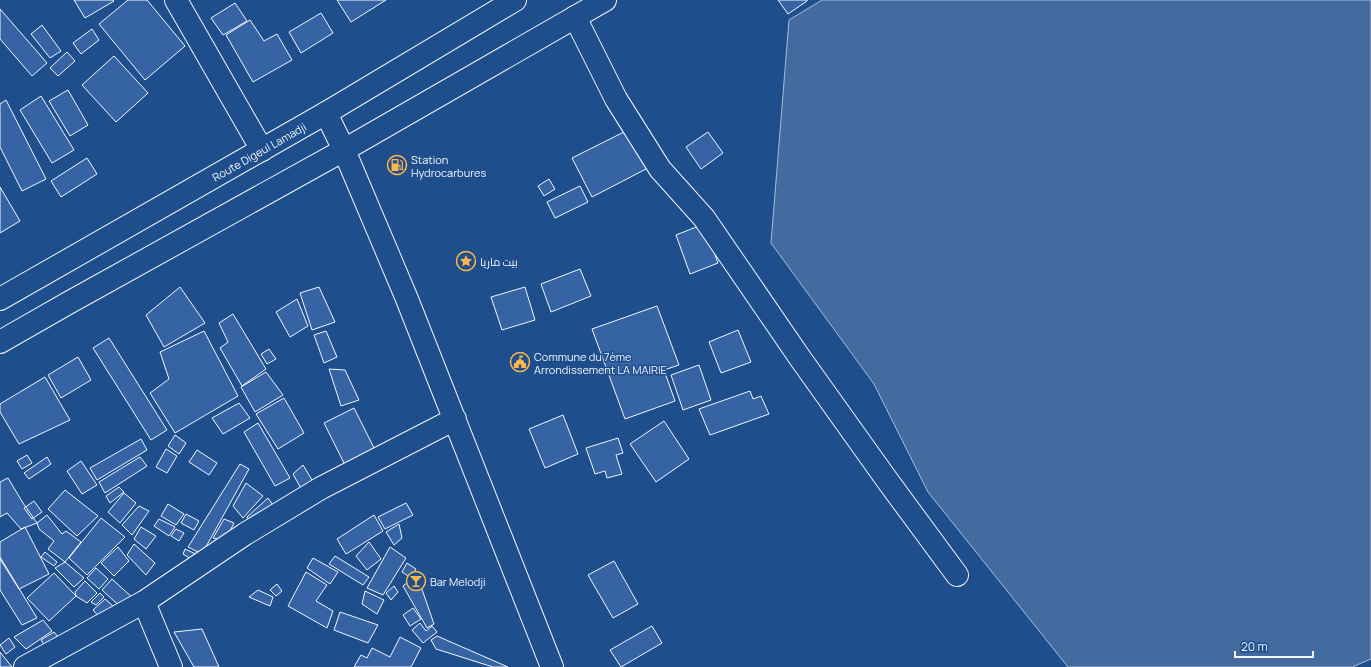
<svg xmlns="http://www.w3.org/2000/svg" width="1371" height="667" viewBox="0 0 1371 667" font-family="Manrope,Cairo,sans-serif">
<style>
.water{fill:#446ba0;stroke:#a8bbd7}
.building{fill:#3563a3;stroke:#f2f6ff}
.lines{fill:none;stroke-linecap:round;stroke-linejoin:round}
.minor-casing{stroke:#f2f6ff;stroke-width:24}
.major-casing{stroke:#f2f6ff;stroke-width:24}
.minor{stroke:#1f4e8c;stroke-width:22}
.major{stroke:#1f4e8c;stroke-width:22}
.labels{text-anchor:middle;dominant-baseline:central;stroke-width:3;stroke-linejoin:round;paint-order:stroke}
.street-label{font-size:11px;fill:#f2f6ff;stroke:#1f4e8c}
.poi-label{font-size:11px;fill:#f2f6ff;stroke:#1f4e8c;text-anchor:start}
</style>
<rect width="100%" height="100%" fill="#1f4e8c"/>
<path class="water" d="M822,0H1371V659L1352,667H1068L928,492L874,384L771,243L789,20Z"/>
<path class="building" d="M74,0H113L114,1L85,18Z
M128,0H147L185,46L145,80L99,24Z
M337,0H386L351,22Z
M778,0H807V1L788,14Z
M235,3L247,21L223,35L211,18Z
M0,9L47,63L32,76L0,39Z
M321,13L333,33L301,53L289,32Z
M250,20L264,41L277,34L292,60L253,82L226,35Z
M42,25L61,51L50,58L31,34Z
M92,29L99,40L81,54L73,43Z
M67,52L75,61L58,76L50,68Z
M114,56L148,93L116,122L82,85Z
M68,90L88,125L70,136L49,101Z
M41,96L74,150L52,163L20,110Z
M6,100L46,179L22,191L0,147V104Z
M628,130L648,168L592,197L572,158Z
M708,132L723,153L701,169L686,147Z
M87,158L97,174L61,197L51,181Z
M549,179L555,189L544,196L538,186Z
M580,186L588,202L555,218L547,202Z
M0,187L20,221L0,233Z
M704,224L718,263L690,274L676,235Z
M580,269L591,296L551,312L541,284Z
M180,287L205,323L164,347L146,315Z
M319,287L335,322L312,330L300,293Z
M525,287L535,320L502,330L491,297Z
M297,299L308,326L290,337L276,312Z
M657,306L679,365L664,370L675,401L625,419L592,329Z
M233,314L266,369L242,386L220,348L228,342L219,323Z
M738,330L751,362L721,373L709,342Z
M204,331L238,396L175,433L150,393L169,379L160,352Z
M326,331L337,357L324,363L314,335Z
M109,338L167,430L151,440L93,348Z
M269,349L276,359L267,364L261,354Z
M78,357L91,380L61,398L48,375Z
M699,365L711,400L683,410L671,375Z
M329,369L345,370L359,400L341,406Z
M266,372L283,395L255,412L241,387Z
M45,377L70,420L19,444L0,412V404Z
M750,391L753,399L761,396L769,414L710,435L699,409Z
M284,398L304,433L278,449L256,414Z
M239,403L250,418L223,434L212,418Z
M354,408L377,454L347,469L324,423Z
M563,415L578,454L545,468L529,429Z
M664,421L689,459L656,482L630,444Z
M258,423L290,478L275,486L244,432Z
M175,435L186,443L179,454L168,446Z
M618,438L623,453L616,455L622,474L607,478L605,471L595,474L586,448Z
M141,439L147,450L97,480L90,468Z
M166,449L177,456L167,473L156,467Z
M197,450L217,463L209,475L189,462Z
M27,455L32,463L22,469L17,461Z
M47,457L51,464L29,479L24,473Z
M140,457L147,466L105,493L99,482Z
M81,461L97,485L82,494L67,471Z
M240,464L249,469L202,554L188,547Z
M303,465L315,485L303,492L293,474Z
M8,478L23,503L37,523L21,529L7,513L0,517V482Z
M246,483L263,496L243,518L233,506Z
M119,487L124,492L110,503L106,496Z
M65,490L98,516L77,536L48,509Z
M124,493L136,503L120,523L108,512Z
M268,498L278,512L253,527L247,517Z
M34,501L42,512L32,519L24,508Z
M406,503L413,515L385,529L378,517Z
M168,504L184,514L176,525L161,516Z
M139,506L149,511L132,535L122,525Z
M186,514L199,521L194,530L181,523Z
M47,515L62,534L66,531L81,542L65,562L48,549L54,541L39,529L37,523Z
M374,515L383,531L346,554L337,539Z
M101,518L125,537L87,575L69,558Z
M159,519L175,527L169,536L154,526Z
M224,519L234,523L225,541L213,538Z
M399,524L402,538L394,545L386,532Z
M25,527L49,574L19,589L0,559V542Z
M141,527L156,536L146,549L134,539Z
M176,529L184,533L179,541L171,536Z
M369,542L381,559L367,570L356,556Z
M134,544L155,563L146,575L127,555Z
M118,547L129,561L114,576L101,563Z
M390,547L406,558L383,595L367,588Z
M185,549L200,556L196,562L183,554Z
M45,552L57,562L54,566L41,557Z
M335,556L369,577L363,585L329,564Z
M0,557L37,618L22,625L0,590Z
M313,558L338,572L330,584L307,568Z
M614,561L638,604L613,618L588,575Z
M65,562L84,578L74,587L55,568Z
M407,563L416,569L411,578L402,572Z
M96,568L108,579L99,589L87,578Z
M306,572L327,585L316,601L333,611L327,628L288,606Z
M54,573L76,596L49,621L27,598Z
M417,575L434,624L427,628L403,586Z
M112,579L135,600L125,611L102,590Z
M85,581L97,593L87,603L76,596L75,592Z
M277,584L282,591L276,596L270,590Z
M394,586L398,592L391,600L386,593Z
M258,590L273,597L270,606L249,597Z
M365,591L384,600L377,614L362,604Z
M100,593L104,597L96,605L91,602Z
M105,599L120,612L104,622L93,610Z
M413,608L421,619L410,626L403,615Z
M340,612L378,625L368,643L334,630Z
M43,620L52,631L26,649L14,637Z
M420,623L426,631L432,626L437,632L423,643L412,630Z
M652,626L662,643L621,667L610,650Z
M202,629L219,667H194L174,632Z
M54,632L62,642L49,652L41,640Z
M437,636L508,667H493L436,649L431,640Z
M400,637L421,648L411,667H354L361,655L367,658L372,648L390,657Z
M9,638L15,647L6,654L0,645Z
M0,652L12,667H0Z"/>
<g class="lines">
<defs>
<path id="minor" d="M176,0L262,150
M575,17L616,99L660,169L704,218L800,358L887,480L957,575
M326,113L344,150L407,299L552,667
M144,602L171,667
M25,667L144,602L245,534L321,488L455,419"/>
<g id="major">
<path id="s1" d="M0,299L326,113L515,0"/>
<path d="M0,342L70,302L344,150L605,0"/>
</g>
</defs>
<use href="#minor" class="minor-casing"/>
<use href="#major" class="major-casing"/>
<use href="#minor" class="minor"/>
<use href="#major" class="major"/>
</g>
<defs>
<symbol id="fuel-ring" viewBox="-11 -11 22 22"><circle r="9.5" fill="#1f4e8c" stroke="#ffb74d" stroke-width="1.5"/><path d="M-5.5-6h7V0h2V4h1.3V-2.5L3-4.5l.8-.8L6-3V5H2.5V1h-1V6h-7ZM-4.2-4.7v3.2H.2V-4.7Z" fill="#ffb74d"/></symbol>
<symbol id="sight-ring" viewBox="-11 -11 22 22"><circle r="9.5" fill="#1f4e8c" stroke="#ffb74d" stroke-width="1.5"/><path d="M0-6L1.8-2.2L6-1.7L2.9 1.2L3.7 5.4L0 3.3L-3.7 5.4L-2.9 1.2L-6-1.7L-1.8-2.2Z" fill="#ffb74d"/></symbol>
<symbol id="civic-ring" viewBox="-11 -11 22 22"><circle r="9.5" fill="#1f4e8c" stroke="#ffb74d" stroke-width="1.5"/><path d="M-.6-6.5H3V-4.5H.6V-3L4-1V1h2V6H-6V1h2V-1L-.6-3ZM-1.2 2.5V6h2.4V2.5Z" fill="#ffb74d"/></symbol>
<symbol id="bar-ring" viewBox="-11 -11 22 22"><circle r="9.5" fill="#1f4e8c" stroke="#ffb74d" stroke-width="1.5"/><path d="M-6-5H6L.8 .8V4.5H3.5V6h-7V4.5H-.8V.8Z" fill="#ffb74d"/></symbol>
</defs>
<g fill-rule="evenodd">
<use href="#fuel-ring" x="386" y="154" width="22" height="22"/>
<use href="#sight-ring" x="455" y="250" width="22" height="22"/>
<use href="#civic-ring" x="509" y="351" width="22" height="22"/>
<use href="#bar-ring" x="405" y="570" width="22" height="22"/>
</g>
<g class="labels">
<g class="street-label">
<text stroke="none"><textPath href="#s1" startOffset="298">Route Digeul Lamadji</textPath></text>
</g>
<g class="poi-label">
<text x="411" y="159">Station<tspan x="411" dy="13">Hydrocarbures</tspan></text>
<text x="480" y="261">بيت ماريا</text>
<text x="534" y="356">Commune du 7ème<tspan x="534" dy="13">Arrondissement LA MAIRIE</tspan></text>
<text x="430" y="581">Bar Melodji</text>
</g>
</g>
<path d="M1235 651v6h78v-6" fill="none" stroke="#f2f6ff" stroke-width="2"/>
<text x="1241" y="651" font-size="12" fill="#f2f6ff" stroke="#1f4e8c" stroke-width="3" paint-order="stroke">20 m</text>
</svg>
